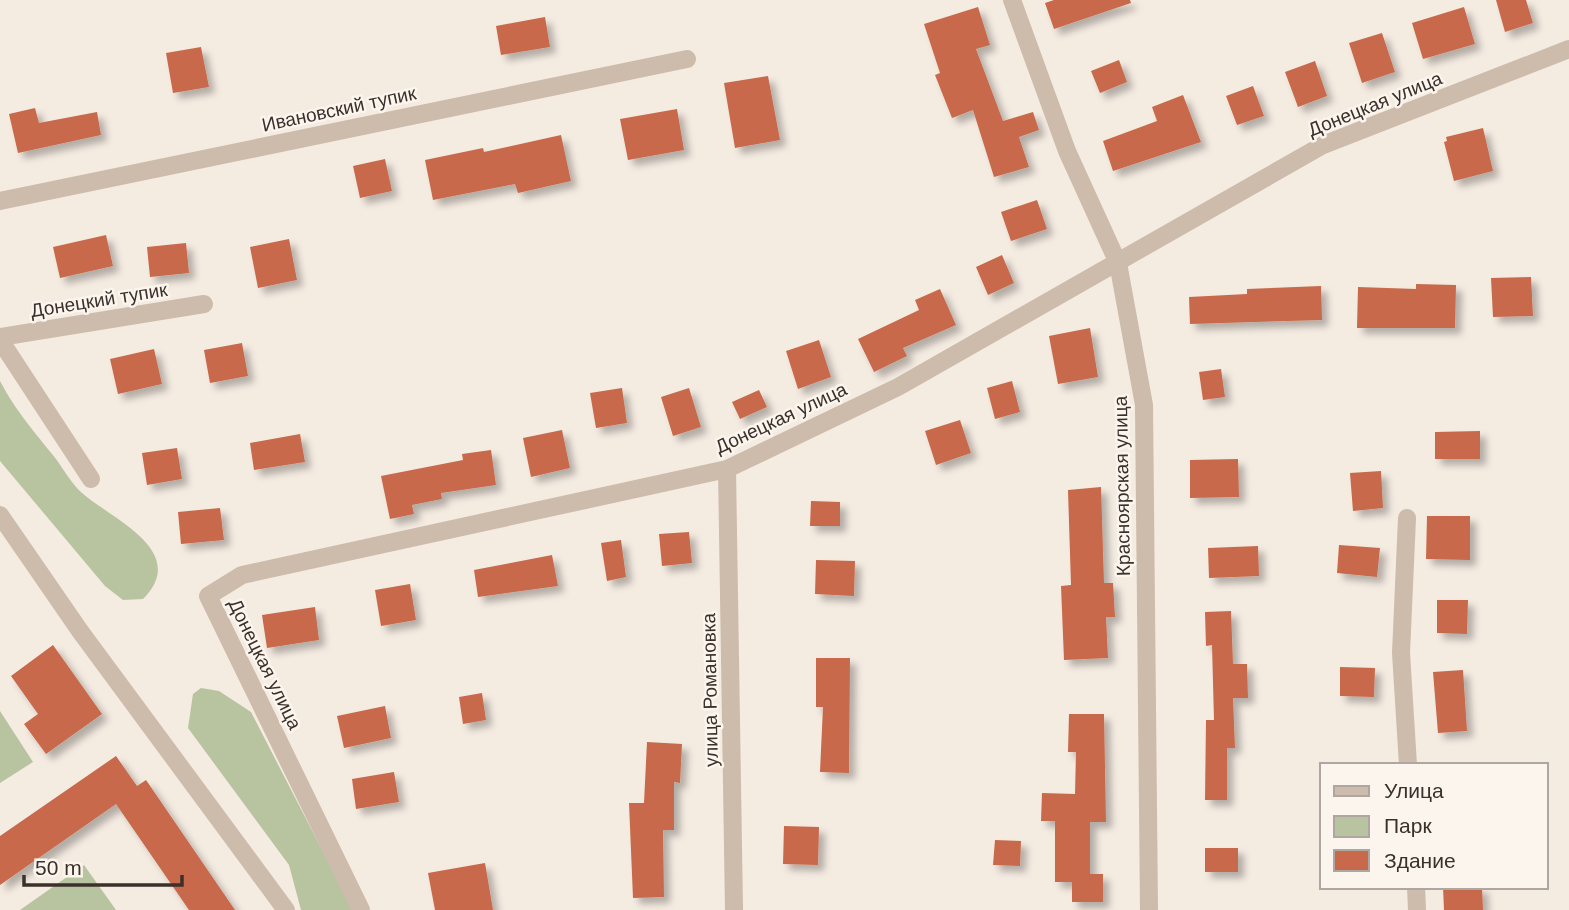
<svg xmlns="http://www.w3.org/2000/svg" width="1569" height="910" viewBox="0 0 1569 910" font-family="Helvetica,sans-serif">
<style>
.green{fill:#b8c4a0}
.building{fill:#c8694b;filter:url(#shadow)}
.lines{fill:none;stroke-linecap:round;stroke-linejoin:round}
.minor{stroke:#cdbbac;stroke-width:18}
.labels{text-anchor:middle;dominant-baseline:central;stroke-width:5;stroke-linejoin:round;paint-order:stroke}
.street-label{font-size:19px;fill:#3b302b;stroke:#fbf5ee}
</style>
<defs>
<filter id="shadow"><feDropShadow dx="6" dy="6" stdDeviation="3.5" flood-color="#0004"/></filter>
</defs>
<rect width="100%" height="100%" fill="#f4ebe1"/>
<path class="green" d="M0,381C17,413 34,431 56,459C64,470 72,484 82,493C110,518 191,551 143,599L123,600L105,586L0,461Z
M201,688L219,691L251,712L353,910H301L289,865L188,728L193,694Z
M0,711L33,762L0,783Z
M84,865L116,910H20Z"/>
<path class="building" d="M1054,0H1130L1131,3L1054,29L1045,3Z
M1496,0H1526L1533,23L1505,32Z
M978,7L990,45L976,49L1003,121L1033,112L1039,130L1019,137L1029,167L994,177L973,110L952,118L935,75L940,73L924,24Z
M1464,7L1475,44L1423,59L1412,23Z
M545,17L550,47L501,55L496,26Z
M1382,33L1395,72L1362,83L1349,43Z
M201,47L209,87L173,93L166,53Z
M1119,60L1127,82L1100,93L1091,71Z
M1315,61L1327,96L1298,107L1285,72Z
M768,76L780,140L735,148L724,83Z
M1253,86L1264,116L1237,125L1226,96Z
M1183,95L1201,142L1113,171L1103,141L1157,121L1152,107Z
M35,108L39,123L97,112L101,135L18,153L9,114Z
M677,109L684,150L628,160L620,119Z
M1483,128L1493,171L1454,181L1444,142L1447,141L1446,137Z
M561,135L571,181L518,193L515,184L433,200L425,160L483,148L484,152Z
M385,159L392,191L360,198L353,166Z
M1037,200L1047,229L1011,241L1001,212Z
M106,235L113,266L60,278L53,247Z
M289,239L297,280L258,288L250,247Z
M186,243L189,273L150,277L147,247Z
M1002,255L1014,283L988,295L976,267Z
M1531,277L1533,316L1493,317L1491,278Z
M1416,284L1456,285L1455,328H1357L1358,287L1416,289Z
M1321,286L1322,320L1190,324L1189,297L1247,294V289Z
M940,289L956,325L903,348L907,356L874,372L858,339L919,310L915,300Z
M1090,328L1098,377L1058,384L1049,336Z
M819,340L831,377L798,389L786,351Z
M242,343L248,376L210,383L204,350Z
M154,349L162,384L118,394L110,359Z
M1221,369L1225,397L1203,400L1199,372Z
M1012,381L1020,412L995,419L987,388Z
M622,388L627,423L596,428L590,393Z
M689,388L701,427L673,436L661,397Z
M759,390L767,407L740,419L732,402Z
M960,420L971,453L936,465L925,431Z
M562,430L570,468L531,477L523,438Z
M1480,431V459H1435V432Z
M300,434L305,462L254,470L250,443Z
M177,448L182,479L147,485L142,453Z
M491,450L496,485L441,493L442,499L412,505L414,514L390,519L381,476L463,460L462,454Z
M1238,459L1239,497L1190,498V460Z
M1381,471L1383,508L1353,511L1350,473Z
M1101,487L1104,583H1113L1115,617H1106L1108,658L1064,660L1061,586L1071,585L1068,490Z
M811,501L840,502V526H810Z
M220,508L224,540L181,544L178,512Z
M1427,516H1470V560L1426,559Z
M689,532L692,563L662,566L659,534Z
M621,540L626,577L607,581L601,543Z
M1339,545L1380,548L1377,577L1337,573Z
M1258,546L1259,576L1209,578L1208,548Z
M552,555L558,586L478,597L474,570Z
M816,560L855,561L854,596L815,594Z
M410,584L416,620L381,626L375,590Z
M1437,600H1468L1467,634L1437,633Z
M315,607L319,640L267,648L262,615Z
M1231,611L1233,664H1247L1248,698H1233L1235,748H1227V800H1205L1206,720H1214L1212,645L1206,646L1205,612Z
M53,645L102,714L46,754L24,724L38,714L11,676Z
M816,658H850L849,773L820,772L823,707H816Z
M1340,667L1375,668L1374,697L1340,696Z
M1463,670L1467,731L1438,733L1433,672Z
M482,693L486,720L463,724L459,697Z
M385,706L391,738L344,748L337,716Z
M1069,714H1104L1106,822H1090V874H1103V902H1072V882H1055V821H1041L1042,793L1075,794L1076,752H1068Z
M647,742L682,744L680,783L674,782V830H663L664,897L633,898L629,803H644Z
M116,756L137,786L146,780L235,910H189L116,804L0,885V836Z
M394,772L399,802L356,809L352,779Z
M784,826L819,827L818,865L783,864Z
M995,840L1021,841L1020,866L993,865Z
M1205,848H1238V872H1205Z
M485,863L493,910H435L428,873Z
M1443,887H1482L1483,910H1444Z"/>
<g class="lines">
<path class="minor" d="M1012,0L1067,151L1118,263L1144,405L1149,910
M0,201L687,59
M0,337L204,304
M0,340L91,479
M727,469L734,910
M0,515L80,631L286,910
M1407,518L1401,653L1408,765
M1416,887L1417,910
M361,910L208,596L242,575L727,469L898,387L1323,145L1569,49"/>
</g>
<g class="labels">
<g class="street-label">
<text transform="translate(1375 104) rotate(-22)">Донецкая улица</text>
<text transform="translate(339 109) rotate(-12)">Ивановский тупик</text>
<text transform="translate(99 300) rotate(-9)">Донецкий тупик</text>
<text transform="translate(781 418) rotate(-25)">Донецкая улица</text>
<text transform="translate(1122 486) rotate(-91)">Красноярская улица</text>
<text transform="translate(265 664) rotate(64)">Донецкая улица</text>
<text transform="translate(710 690) rotate(-91)">улица Романовка</text>
</g>
</g>
<rect x="1320" y="763" width="228" height="126" fill="#fbf5ee" stroke="#aea6a0" stroke-width="2"/>
<rect x="1334" y="786" width="35" height="10" fill="#cdbbac" stroke="#aea6a0" stroke-width="2"/>
<text x="1384" y="798" font-size="21" fill="#3b302b">Улица</text>
<rect x="1334" y="816" width="35" height="21" fill="#b8c4a0" stroke="#aea6a0" stroke-width="2"/>
<text x="1384" y="833" font-size="21" fill="#3b302b">Парк</text>
<rect x="1334" y="850" width="35" height="21" fill="#c8694b" stroke="#aea6a0" stroke-width="2"/>
<text x="1384" y="868" font-size="21" fill="#3b302b">Здание</text>
<path d="M24 875v10h158v-10" fill="none" stroke="#3b302b" stroke-width="3.5"/>
<text x="35" y="875" font-size="21" fill="#3b302b" stroke="#fbf5ee" stroke-width="5" paint-order="stroke">50 m</text>
</svg>
